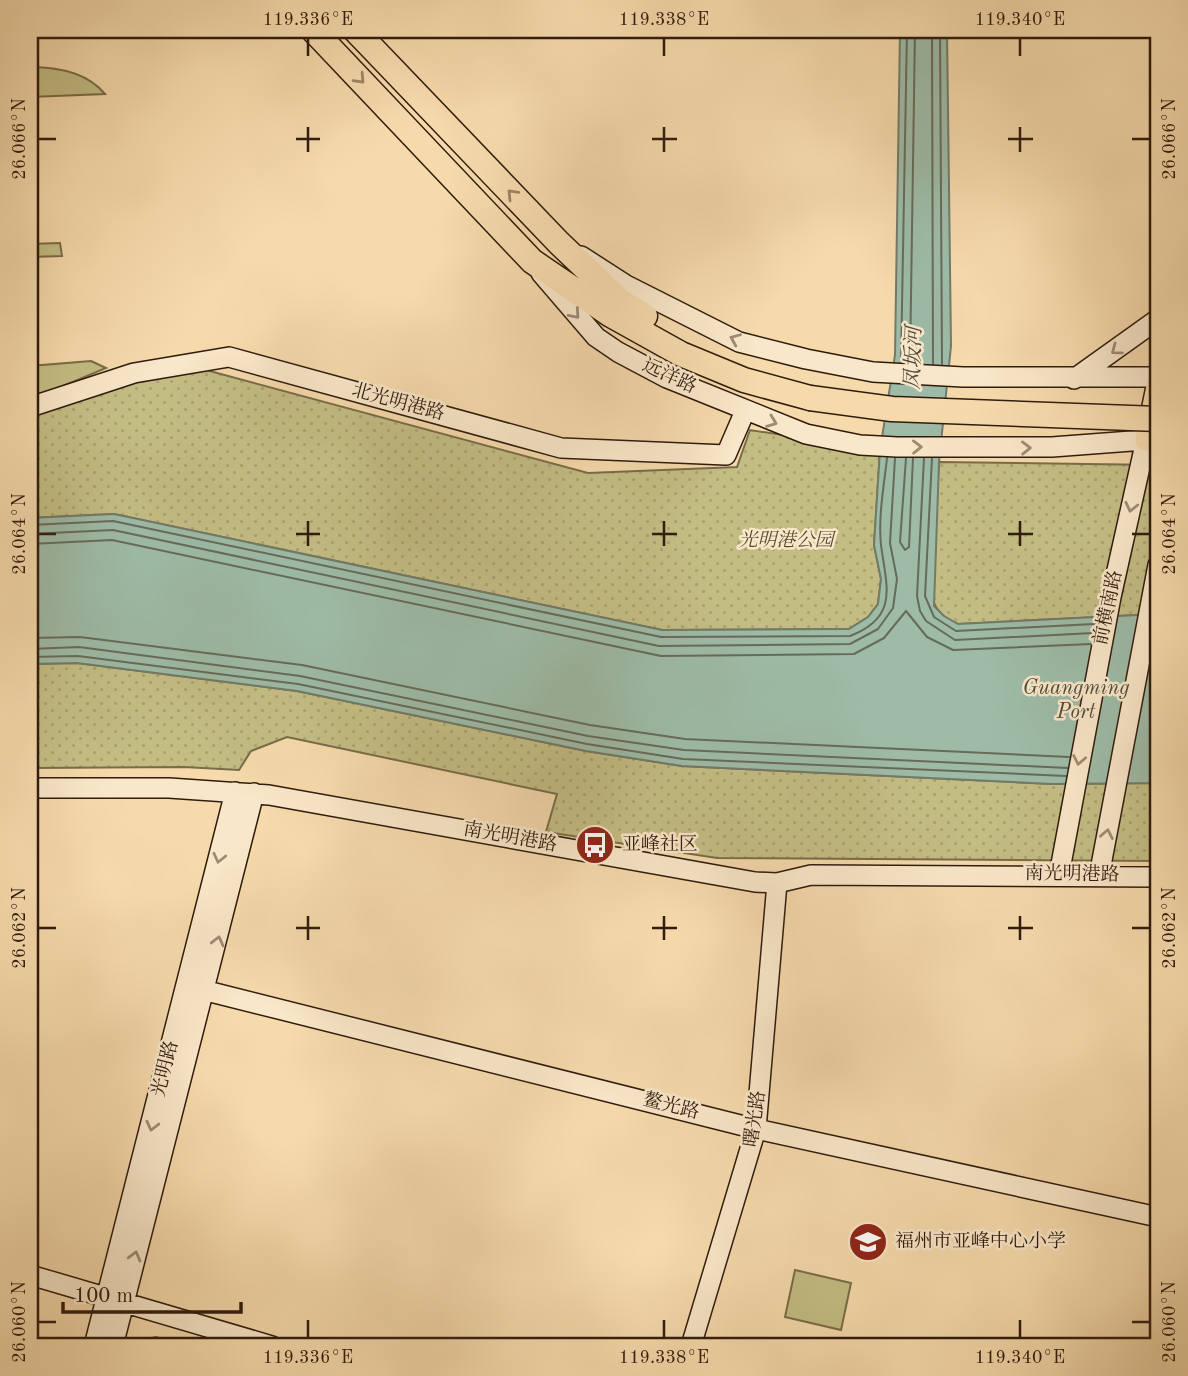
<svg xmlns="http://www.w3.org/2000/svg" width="1188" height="1376" viewBox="0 0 1188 1376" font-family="'Old Standard TT','Noto Serif SC',serif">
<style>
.grass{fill:#c3bd84;stroke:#796c48;stroke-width:2}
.park{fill:url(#park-dots);stroke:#796c48;stroke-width:2}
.water{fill:#9dbba7;stroke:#717b69;stroke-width:2}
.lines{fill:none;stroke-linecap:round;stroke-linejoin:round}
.shore{stroke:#666b5a;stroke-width:2}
.secondary-casing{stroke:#2f1b0d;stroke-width:22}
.primary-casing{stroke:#2f1b0d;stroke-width:24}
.highway-casing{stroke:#2f1b0d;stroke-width:27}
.secondary{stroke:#f9e7c9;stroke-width:19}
.primary{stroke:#f6daac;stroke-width:21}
.highway{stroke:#f6daac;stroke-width:24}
.highway-bridge-casing{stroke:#2f1b0d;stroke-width:27;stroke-linecap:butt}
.highway-bridge{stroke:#f6daac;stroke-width:24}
.oneway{stroke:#9c8464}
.oneway2{stroke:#9e8b74}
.ticks{fill:none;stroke:#2f1b0d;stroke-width:2.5}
.labels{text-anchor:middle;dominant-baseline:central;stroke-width:5;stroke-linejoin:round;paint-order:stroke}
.street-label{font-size:19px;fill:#2f1b0d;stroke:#f9e7c9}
.park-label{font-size:19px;font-style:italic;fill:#5b4c31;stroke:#f9e7c9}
.poi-label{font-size:19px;fill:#2f1b0d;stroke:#f9e7c9;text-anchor:start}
.water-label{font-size:21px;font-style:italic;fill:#504b3b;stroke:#f9e7c9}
.neatline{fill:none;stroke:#2f1b0d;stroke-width:2.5}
.ticks-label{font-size:18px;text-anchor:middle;fill:#2f1b0d}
</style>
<defs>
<pattern id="park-dots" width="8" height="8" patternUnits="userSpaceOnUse" patternTransform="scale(1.75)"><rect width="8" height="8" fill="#c3bd84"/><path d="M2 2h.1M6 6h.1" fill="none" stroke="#a8a271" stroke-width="1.8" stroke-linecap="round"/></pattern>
</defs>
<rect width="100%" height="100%" fill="#f6daac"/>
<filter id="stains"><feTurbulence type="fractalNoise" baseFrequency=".00286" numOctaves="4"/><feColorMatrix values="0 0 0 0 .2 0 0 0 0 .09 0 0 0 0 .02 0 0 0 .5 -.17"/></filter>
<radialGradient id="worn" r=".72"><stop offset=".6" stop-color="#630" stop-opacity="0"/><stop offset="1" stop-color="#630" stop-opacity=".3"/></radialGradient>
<path class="grass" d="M30,67C57,67 87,72 105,94L30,97Z
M60,243L62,256L30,257V244Z
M91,361L106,368L30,400V366Z
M795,1270L851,1283L841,1330L785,1317Z"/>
<path class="park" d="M206,370L588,473L737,467L750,430L880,450L874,545L881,579L878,604L868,617L849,629L662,630L114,514L30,518V413L146,376Z
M939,462L1158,465V614L958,624C944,618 936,612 932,597Z
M77,663L297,691L586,751L682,766L1052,784L1158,783V861L717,858L546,832L557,794L287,737L251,751L239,770L184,767L30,768V664Z
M156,1337L187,1346H139L146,1339Z"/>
<path class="water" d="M900,30H947L951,346L939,462L934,606L944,616L958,624L1158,614V783L1052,784L682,766L586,751L297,691L77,663L30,664V518L114,514L662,630L849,629L868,617L878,604L881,579L874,545L880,450L895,355Z"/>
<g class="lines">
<path class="shore" d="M932,30L933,364
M940,30L942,364
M901,362L907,30
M910,363L915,30
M906,458L900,542L905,550L909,547L913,458
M924,458L917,596L920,611L926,621L955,640L1093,633
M932,458L925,596L934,617L956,631L1094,624
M30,525L113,521L661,637L850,636C900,617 886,585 881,545C878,517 884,486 887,458
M30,534L113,530L659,646L850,644L878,629L893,608L897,579L890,543L895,458
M30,544L112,540L661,656L854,654L884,638L906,611L927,637L953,650L1091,644
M30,638L80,637L302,665L590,725L685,739L1069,757
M30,649L79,647L300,676L588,736L684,750L1068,768
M30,657L78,656L298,684L587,744L683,759L1066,776"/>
<defs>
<path id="secondary" d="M581,256L626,285L739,342L806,359L873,372L963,377H1158
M541,273L596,337L618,352L667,378L806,434L860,445L897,447H1052L1158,439
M1074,379L1158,319
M30,407L134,373L229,357L561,448L726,455L745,411
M30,788H169L269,795L755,882L777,883L811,875L1158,877
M1059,875L1111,597L1146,440
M1099,876L1158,565
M187,986L756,1129L1158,1217
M30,1275L272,1346
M94,1346L235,792
M113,1346L254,793
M691,1346L756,1129L777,883"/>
<path id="primary" d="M1146,440L1158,382"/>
<path id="highway" d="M313,30L532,261L611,315L681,354L744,380L810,398
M355,30L559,243L620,301L645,316"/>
</defs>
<use href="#secondary" class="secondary-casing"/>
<use href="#primary" class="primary-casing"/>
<use href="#highway" class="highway-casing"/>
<use href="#secondary" class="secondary"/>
<use href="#primary" class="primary"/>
<use href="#highway" class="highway"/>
<defs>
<path id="highway-bridge" d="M810,398L892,409L1158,419"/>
</defs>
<use href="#highway-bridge" class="highway-bridge-casing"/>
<use href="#highway-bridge" class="highway-bridge"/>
</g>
<defs><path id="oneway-chevron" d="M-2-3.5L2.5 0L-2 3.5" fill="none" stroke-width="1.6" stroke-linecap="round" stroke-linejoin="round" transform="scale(1.75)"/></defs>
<g class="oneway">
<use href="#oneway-chevron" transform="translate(360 79) rotate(47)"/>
<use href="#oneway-chevron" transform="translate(512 194) rotate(-134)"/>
</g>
<g class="oneway2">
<use href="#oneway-chevron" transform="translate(575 314) rotate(49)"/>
<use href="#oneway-chevron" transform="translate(735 339) rotate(-157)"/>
<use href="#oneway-chevron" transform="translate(1116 350) rotate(143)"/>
<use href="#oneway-chevron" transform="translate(772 422) rotate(21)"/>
<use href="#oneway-chevron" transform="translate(917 447) rotate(-1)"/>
<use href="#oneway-chevron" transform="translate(1026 448) rotate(-1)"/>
<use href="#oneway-chevron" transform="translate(1131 507) rotate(103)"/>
<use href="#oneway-chevron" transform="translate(1079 760) rotate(101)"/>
<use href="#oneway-chevron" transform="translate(1107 834) rotate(-79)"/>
<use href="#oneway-chevron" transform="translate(219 858) rotate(103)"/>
<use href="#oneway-chevron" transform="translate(218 941) rotate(-76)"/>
<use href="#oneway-chevron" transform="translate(152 1126) rotate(104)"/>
<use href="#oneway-chevron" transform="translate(135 1256) rotate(-75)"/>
</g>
<path class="ticks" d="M308,38V56M664,38V56M1020,38V56M308,127V152M664,127V152M1020,127V152M38,139H56M296,139H320M652,139H677M1008,139H1033M1132,139H1150M308,521V546M664,521V546M1020,521V546M38,534H56M296,534H320M652,534H677M1008,534H1033M1132,534H1150M308,916V940M664,916V940M1020,916V940M38,928H56M296,928H320M652,928H677M1008,928H1033M1132,928H1150M308,1320V1338M664,1320V1338M1020,1320V1338M38,1322H56M1132,1322H1150"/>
<defs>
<symbol id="bus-disc" viewBox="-11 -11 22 22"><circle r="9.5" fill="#8f2418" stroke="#f9e7c9"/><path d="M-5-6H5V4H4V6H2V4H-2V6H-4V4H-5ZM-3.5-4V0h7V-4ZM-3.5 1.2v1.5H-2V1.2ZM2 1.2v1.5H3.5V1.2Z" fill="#fff"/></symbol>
<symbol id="school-disc" viewBox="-11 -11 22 22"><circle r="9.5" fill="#8f2418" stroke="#f9e7c9"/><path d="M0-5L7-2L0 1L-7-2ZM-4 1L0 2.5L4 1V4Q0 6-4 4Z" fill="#fff"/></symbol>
</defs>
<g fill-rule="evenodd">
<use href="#bus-disc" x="573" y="823" width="44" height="44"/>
<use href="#school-disc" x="846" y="1220" width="44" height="44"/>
</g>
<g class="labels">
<g class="street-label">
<text transform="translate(669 377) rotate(25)">远洋路</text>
<text transform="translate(398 403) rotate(15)">北光明港路</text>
<text transform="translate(1109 608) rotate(-78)">前横南路</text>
<text transform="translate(510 838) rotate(10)">南光明港路</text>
<text transform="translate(1072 875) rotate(1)">南光明港路</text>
<text transform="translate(166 1069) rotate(-76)">光明路</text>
<text transform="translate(671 1107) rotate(14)">鳌光路</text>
<text transform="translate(756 1119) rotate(-82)">曙光路</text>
</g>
<g class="park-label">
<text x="786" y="541">光明港公园</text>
</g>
<g class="poi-label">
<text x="622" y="845">亚峰社区</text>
<text x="895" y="1242">福州市亚峰中心小学</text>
</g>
<g class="water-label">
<text transform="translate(914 358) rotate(-88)">凤坂河</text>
<text x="1076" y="688">Guangming<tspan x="1076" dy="24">Port</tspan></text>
</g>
</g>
<rect width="1188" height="1376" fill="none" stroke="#f6daac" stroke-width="77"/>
<path d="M63 1302v10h178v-10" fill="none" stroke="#2f1b0d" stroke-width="3.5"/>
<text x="74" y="1302" font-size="21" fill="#2f1b0d" stroke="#f9e7c9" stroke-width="5" paint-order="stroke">100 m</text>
<rect x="38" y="38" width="1112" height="1300" class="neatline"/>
<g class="ticks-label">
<text x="308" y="25">119.336°E</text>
<text x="664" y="25">119.338°E</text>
<text x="1020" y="25">119.340°E</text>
<text transform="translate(19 139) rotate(-90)" y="6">26.066°N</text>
<text transform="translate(1169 139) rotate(-90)" y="6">26.066°N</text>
<text transform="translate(19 534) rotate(-90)" y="6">26.064°N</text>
<text transform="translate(1169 534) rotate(-90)" y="6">26.064°N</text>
<text transform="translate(19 928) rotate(-90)" y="6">26.062°N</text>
<text transform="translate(1169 928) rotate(-90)" y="6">26.062°N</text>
<text transform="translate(19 1322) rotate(-90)" y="6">26.060°N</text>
<text transform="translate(1169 1322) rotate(-90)" y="6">26.060°N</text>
<text x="308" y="1363">119.336°E</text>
<text x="664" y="1363">119.338°E</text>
<text x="1020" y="1363">119.340°E</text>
</g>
<rect width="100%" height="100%" filter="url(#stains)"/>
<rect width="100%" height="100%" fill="url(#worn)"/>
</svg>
